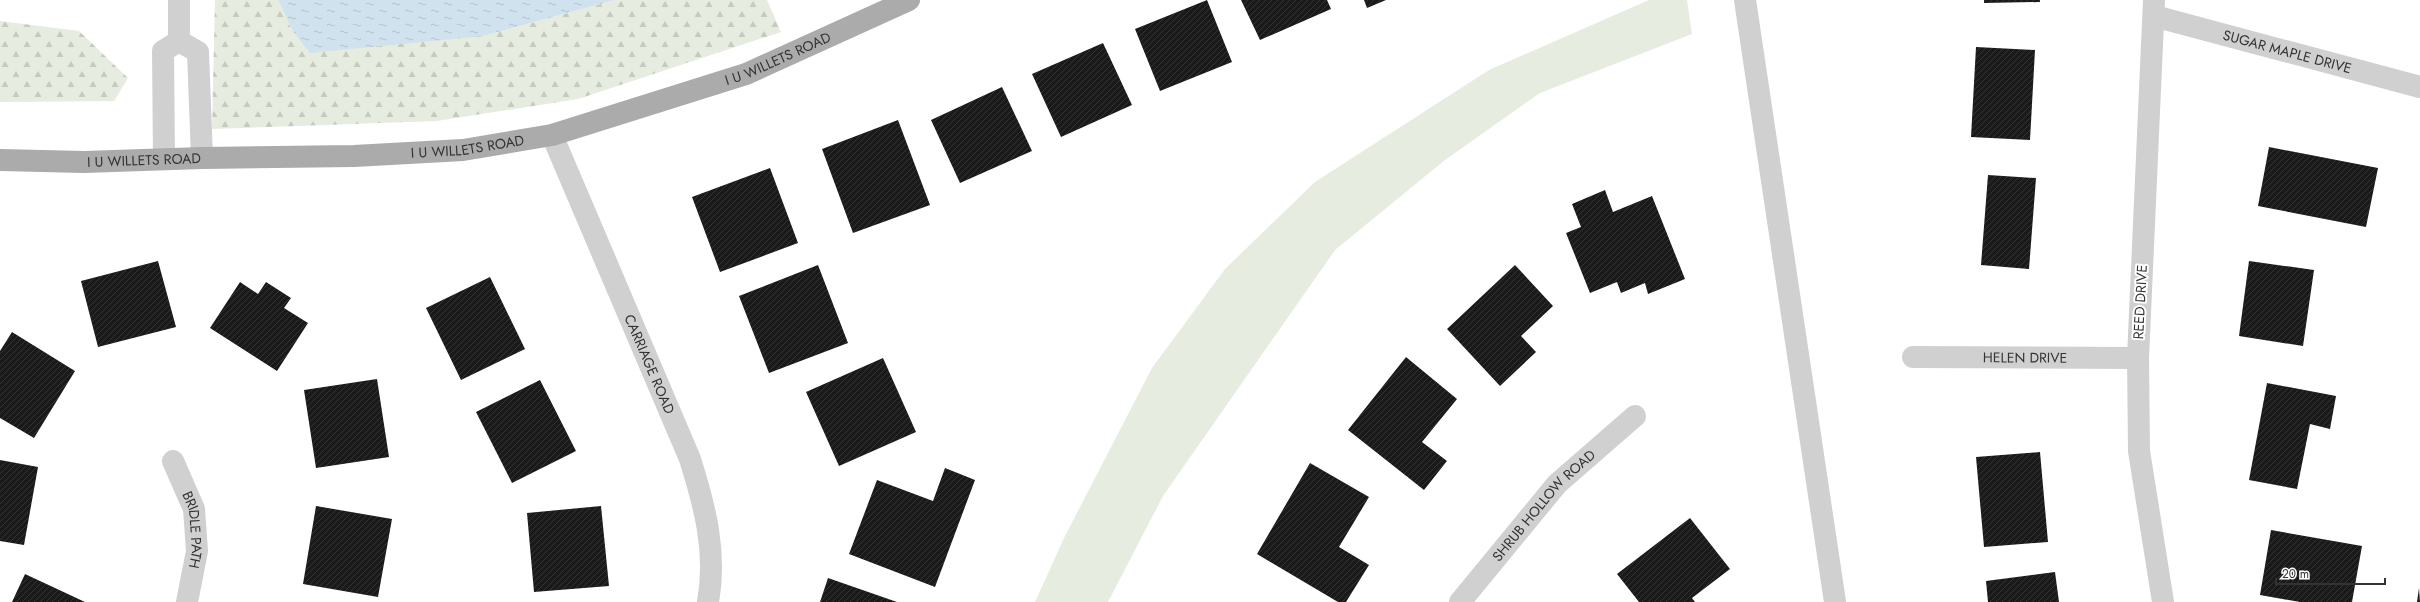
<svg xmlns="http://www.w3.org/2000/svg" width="2420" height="602" viewBox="0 0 2420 602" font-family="Jost,sans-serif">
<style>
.grass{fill:#e6ecdf}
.forest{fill:url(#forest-firs)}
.water{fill:url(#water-ripples)}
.building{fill:url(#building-hatch)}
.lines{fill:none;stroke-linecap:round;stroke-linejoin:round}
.minor{stroke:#d0d0d0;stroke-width:22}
.major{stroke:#ababab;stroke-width:22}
.labels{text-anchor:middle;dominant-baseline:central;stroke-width:4;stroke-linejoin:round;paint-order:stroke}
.street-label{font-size:14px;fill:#333;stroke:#fff}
</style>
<defs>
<pattern id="forest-firs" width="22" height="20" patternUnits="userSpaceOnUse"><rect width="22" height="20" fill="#e6ecdf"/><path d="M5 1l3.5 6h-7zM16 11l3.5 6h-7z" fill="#c6cbc0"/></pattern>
<pattern id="water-ripples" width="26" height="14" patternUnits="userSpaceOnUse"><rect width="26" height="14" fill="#cfe2ee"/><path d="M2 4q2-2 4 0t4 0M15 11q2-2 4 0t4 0" fill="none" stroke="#b2c2cd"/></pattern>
<pattern id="building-hatch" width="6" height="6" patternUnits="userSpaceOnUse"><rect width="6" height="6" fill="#1a1a1a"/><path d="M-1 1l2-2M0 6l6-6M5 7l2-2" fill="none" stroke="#333"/></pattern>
</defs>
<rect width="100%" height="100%" fill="#fff"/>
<path class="grass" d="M1649,0H1687L1692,34L1540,93L1445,160L1335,250L1163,496L1108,602H1035L1064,538L1152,368L1225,269L1315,182L1489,70Z"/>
<path class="forest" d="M215,0H278L292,30L483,36L615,0H767L781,32L578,99L437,121L212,129Z
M0,21L79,31L128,78L114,101L0,102Z"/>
<path class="water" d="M278,0H615L483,36L310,53L292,30Z"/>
<path class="building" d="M1207,0L1232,62L1160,91L1135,29Z
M1241,0H1327L1331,9L1260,40Z
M1364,0H1386L1367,8Z
M1984,0H2040V2L1984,3Z
M1103,43L1132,105L1061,137L1032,74Z
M1976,47L2035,50L2030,140L1971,137Z
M1002,87L1032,151L960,183L931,120Z
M898,120L930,205L853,233L822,149Z
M2269,147L2378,168L2366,227L2258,206Z
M770,168L798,243L720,272L692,197Z
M1988,175L2036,178L2029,269L1981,265Z
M1605,190L1613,212L1652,196L1685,279L1648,294L1645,283L1621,293L1617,282L1590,293L1566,233L1581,227L1572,204Z
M158,261L176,327L98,347L81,281Z
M2249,261L2314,270L2303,346L2239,336Z
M818,265L848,343L769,373L739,296Z
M1515,265L1553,306L1521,336L1536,352L1500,386L1447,329Z
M490,277L525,349L461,380L426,308Z
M240,282L258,294L266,282L291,298L284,308L308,323L277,371L210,328Z
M12,332L75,371L34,438L0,418V351Z
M1406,357L1457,399L1422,442L1447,461L1424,490L1348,430Z
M883,358L916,432L839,466L806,392Z
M377,379L389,457L316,468L304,390Z
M540,380L576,451L512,483L476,412Z
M2267,383L2336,396L2330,429L2310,424L2297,489L2249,480Z
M2040,452L2048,542L1984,547L1976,457Z
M0,460L38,467L24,545L0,541Z
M1310,463L1369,497L1339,547L1369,565L1346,602H1338L1257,554Z
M945,468L975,480L935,587L849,554L877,480L933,501Z
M316,506L392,519L378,597L303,584Z
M601,506L609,586L534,592L527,513Z
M1690,518L1730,569L1692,598L1695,602H1639L1617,574Z
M2271,530L2362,546L2352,602H2300L2260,595Z
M2055,572L2059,602H1988L1986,581Z
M25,574L85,602H12Z
M828,578L897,602H820Z
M2419,588L2420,602H2417Z"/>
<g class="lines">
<g class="minor">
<path d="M1745,0L1835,602"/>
<path d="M2154,0L2138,358L2139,451L2163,602"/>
<path id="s1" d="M2154,16L2420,87"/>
<path d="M179,41V0"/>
<path id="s2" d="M552,135L690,459C705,507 717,552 708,602"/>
<path d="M164,159L163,51L179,41L198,52L202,158"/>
<path id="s3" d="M1913,357L2138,358"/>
<path id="s4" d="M173,461L194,509L197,551L187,602"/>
<path id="s5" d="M1460,602L1557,484L1635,416"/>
</g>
<path class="major" id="s6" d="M0,160L84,162L202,158L354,156L463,150L552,135L746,74L909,0"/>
</g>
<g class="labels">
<g class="street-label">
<text stroke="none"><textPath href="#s1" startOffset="138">SUGAR MAPLE DRIVE</textPath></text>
<text stroke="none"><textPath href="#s6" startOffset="792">I U WILLETS ROAD</textPath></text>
<text stroke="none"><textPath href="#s6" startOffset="468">I U WILLETS ROAD</textPath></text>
<text stroke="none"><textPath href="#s6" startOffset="144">I U WILLETS ROAD</textPath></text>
<text transform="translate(2140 302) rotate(-87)">REED DRIVE</text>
<text stroke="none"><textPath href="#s3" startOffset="112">HELEN DRIVE</textPath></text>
<text stroke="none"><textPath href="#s2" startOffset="249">CARRIAGE ROAD</textPath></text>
<text stroke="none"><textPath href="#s5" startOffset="128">SHRUB HOLLOW ROAD</textPath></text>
<text stroke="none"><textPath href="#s4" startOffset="73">BRIDLE PATH</textPath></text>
</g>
</g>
<path d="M2276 578v6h109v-6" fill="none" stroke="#333333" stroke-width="2"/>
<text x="2282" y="578" font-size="12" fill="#333333" stroke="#ffffff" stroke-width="3" paint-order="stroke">20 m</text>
</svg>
